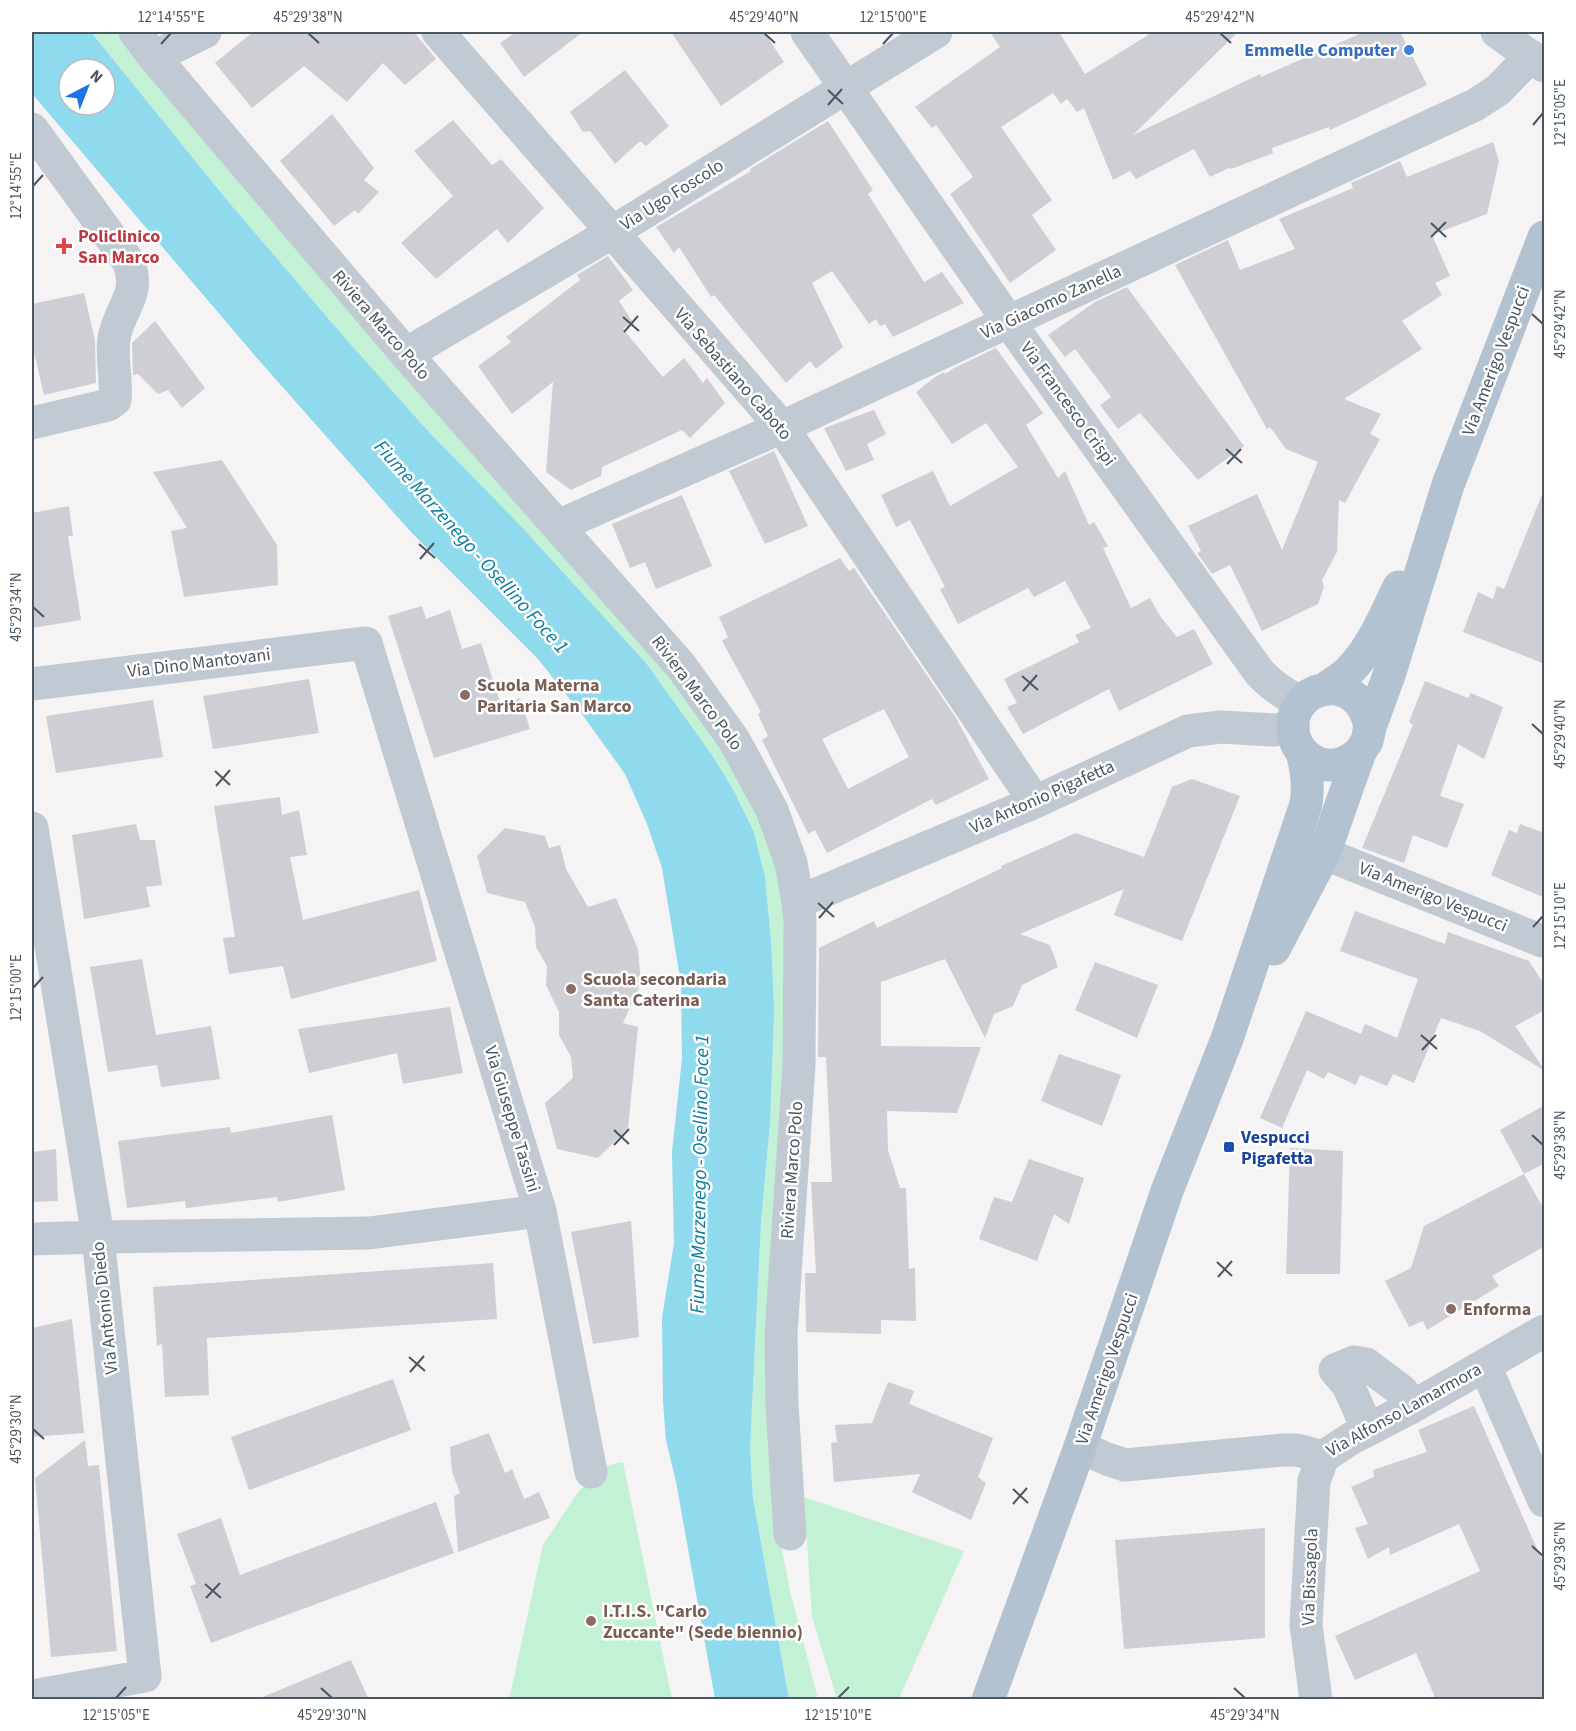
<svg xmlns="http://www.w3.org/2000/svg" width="1576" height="1731" viewBox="0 0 1576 1731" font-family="'Source Sans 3',sans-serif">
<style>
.green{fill:#c3f1d5}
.water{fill:#90daee;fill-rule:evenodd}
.building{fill:#cdcfd5;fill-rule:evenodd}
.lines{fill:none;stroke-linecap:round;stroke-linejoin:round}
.minor{stroke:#c1cad2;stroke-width:33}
.major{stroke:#b3c2d1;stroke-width:33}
.ticks{fill:none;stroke:#4a5661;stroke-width:2}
.shop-dot{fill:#3f7fe0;stroke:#fff;stroke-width:2}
.health-dot{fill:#e0444e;stroke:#fff;stroke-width:2}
.education-dot{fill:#8d6e63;stroke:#fff;stroke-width:2}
.transit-dot{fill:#1a4fb4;stroke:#fff;stroke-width:2}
.labels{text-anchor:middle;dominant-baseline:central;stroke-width:5;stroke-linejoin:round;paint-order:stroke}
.shop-label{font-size:18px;font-weight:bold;fill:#366cbe;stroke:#fff;text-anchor:end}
.street-label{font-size:18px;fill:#4a5661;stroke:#fff}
.health-label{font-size:18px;font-weight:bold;fill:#be3a42;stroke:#fff;text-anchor:start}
.education-label{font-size:18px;font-weight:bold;fill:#785e54;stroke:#fff;text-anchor:start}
.transit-label{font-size:18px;font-weight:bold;fill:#164399;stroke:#fff;text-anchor:start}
.water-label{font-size:20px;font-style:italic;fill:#0c7c9b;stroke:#fff}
.neatline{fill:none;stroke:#4a5661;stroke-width:2}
.ticks-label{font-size:15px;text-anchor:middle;fill:#4a5661}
</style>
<rect width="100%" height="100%" fill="#f5f3f3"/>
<path class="green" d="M91,32H118L272,215L694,703L769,831L783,908L788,1041L776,1520L790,1591L818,1699H789L753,1498L750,1449L761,1222L770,1124L771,940L765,877L754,832L733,789L712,755L646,663L519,524L428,431L345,338L226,199Z
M623,1462L672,1699L509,1700L543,1545L578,1492L605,1466Z
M804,1497L964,1551L899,1699H837L812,1617Z"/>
<path class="water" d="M32,32H91L226,199L345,338L428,431L519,524L646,663L712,755L733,789L754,832L765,877L771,940L774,1011L770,1124L761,1222L750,1449L753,1498L789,1699H715L676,1482L666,1440L663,1402L662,1318L674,1243L672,1152L682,1058L681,984L662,868L647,824L625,774L584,717L538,659L410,531L256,357L34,96L32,92ZM69,69H105V105H69Z"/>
<path class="building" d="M253,32H414L436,59L405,85L383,63L347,102L304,66L252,108L215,63Z
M516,32H583L524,77L500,43Z
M671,32H764L784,62L721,106Z
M990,32H1059L1085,74L1153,32H1238L1133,135L1260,74L1261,77L1364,32H1400L1427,85L1330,130L1329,127L1272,148L1273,153L1231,169L1229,168L1210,177L1194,149L1136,179L1130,171L1113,180L1084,108L1077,112L1067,99L1061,104L1053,93L1001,127L1052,200L1032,215L1056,250L1010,283L950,194L973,177L936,125L932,128L915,107L1000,47Z
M625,70L669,126L646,146L640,141L615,164L590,131L583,132L570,112Z
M332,114L374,168L364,180L379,192L358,214L355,210L334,226L280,161Z
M453,120L492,165L501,159L544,208L508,243L497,229L436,279L401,243L453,196L414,151Z
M828,121L873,190L868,194L924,282L942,272L964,303L893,337L885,324L880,326L876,319L869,324L832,271L812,283L843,347L816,369L810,361L786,383L714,295L711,297L679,247L674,253L656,227L751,171L750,169Z
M1493,142L1499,161L1487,214L1432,235L1450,276L1435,283L1442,295L1402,321L1422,349L1344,399L1381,414L1370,434L1380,439L1345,503L1339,500L1337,552L1322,580L1324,587L1318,604L1262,631L1230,565L1212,574L1197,553L1201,551L1188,526L1257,494L1282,550L1318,462L1286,449L1270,427L1267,429L1175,265L1228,240L1240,270L1295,249L1279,219L1353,188L1351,183L1400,161L1407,177Z
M608,256L633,290L619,301L632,321L623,329L663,377L684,358L703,383L707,378L725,403L690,438L682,430L602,467L601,476L571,490L546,472L553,382L512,414L478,366L511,342L506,337L580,280L577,275Z
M1127,287L1244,446L1198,480L1140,413L1118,429L1100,405L1111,397L1075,349L1065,357L1048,335L1095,302Z
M84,293L95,340L96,383L44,395L32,344V304Z
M155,321L205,388L182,408L168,390L158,394L138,374L133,375L132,343Z
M996,348L1043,413L1026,425L1058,478L1065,471L1089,525L1094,522L1108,546L1103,548L1131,608L1150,598L1160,616L1177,637L1194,629L1213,664L1119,711L1109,689L1023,734L1007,707L1017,703L1004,679L1079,642L1075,635L1091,628L1065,581L1034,597L1028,588L958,624L940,589L945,587L910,520L896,527L881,495L933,471L950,506L1018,467L986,423L952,444L916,392L935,377L944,372L945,374L954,368Z
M874,410L886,434L867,444L874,460L846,471L824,428Z
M774,451L808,526L765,544L729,471Z
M222,460L277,545L278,585L184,597L171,531L187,528L153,472Z
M1543,492L1545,493V664L1463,632L1478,592L1493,599L1497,586L1504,589Z
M682,495L712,566L656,589L645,562L630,568L612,524Z
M69,506L73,536H68L81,620L32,628V513Z
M840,558L849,571L854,568L956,718L989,779L936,805L932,799L827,853L815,830L808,834L762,740L768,736L758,714L761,712L722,641L728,637L719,617ZM884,709L909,757L848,789L822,739Z
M422,606L426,619L450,610L462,649L481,643L501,705L520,698L530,729L434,758L388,616Z
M309,679L319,733L213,749L203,696Z
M1425,681L1468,698L1471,693L1503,707L1484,759L1458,744L1440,796L1464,804L1447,848L1413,835L1404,863L1362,848L1413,725L1409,722Z
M153,700L163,757L56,773L46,716Z
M1192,779L1240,796L1182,941L1114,915L1124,889L1020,934L1050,945L1058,967L1022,985L1013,1006L994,1014L985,1038L945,959L881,982V1046L981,1047L957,1113L887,1111L888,1150L900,1188H906L909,1269L915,1268L916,1321L881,1320V1334L806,1332L805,1273H816L811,1182H832L826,1057H818L819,948L874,921L877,928L1002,868L1001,866L1076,833L1144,857L1172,787Z
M280,797L282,815L299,810L307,855L290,857L303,920L419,890L437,961L291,999L283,966L229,974L223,938L235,937L214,806Z
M136,824L140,840H155L162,885L146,887L150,907L84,919L72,835Z
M1520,824L1545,833V898L1491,875L1509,830L1517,833Z
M505,828L545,836L549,848L560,845L566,869L588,907L616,898L638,949L641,983L623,1023L638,1027L628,1128L598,1158L557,1149L545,1103L573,1078L571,1057L559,1035V1012L546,985L547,966L536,947L535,927L525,902L487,893L477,856Z
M1355,911L1445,944L1448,932L1529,961L1545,986V1010L1515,1026L1545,1071L1480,1031L1441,1018L1414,1083L1393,1074L1387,1086L1360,1075L1356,1085L1328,1072L1324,1079L1307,1070L1282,1128L1260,1118L1306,1011L1361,1034L1365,1024L1397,1038L1418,979L1340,951Z
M142,959L156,1035L211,1026L220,1079L161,1087L157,1065L108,1072L90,967Z
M1095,962L1158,985L1137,1038L1075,1010Z
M450,1007L463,1073L403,1084L397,1053L309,1073L298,1029Z
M1059,1054L1121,1075L1102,1126L1041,1101Z
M1545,1105V1163L1524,1174L1500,1130Z
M332,1115L345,1190L278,1202L277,1197L186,1208L185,1201L127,1208L118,1141L230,1127L231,1133Z
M1290,1148L1343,1151L1340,1274H1286Z
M56,1149L58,1201L32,1202V1152Z
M1029,1159L1084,1178L1069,1224L1054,1214L1037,1261L979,1239L994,1197L1012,1202Z
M1524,1174L1545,1211V1246L1492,1276L1499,1286L1427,1330L1423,1321L1409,1327L1385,1281L1411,1268L1424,1226Z
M631,1221L639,1337L593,1344L571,1232Z
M493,1263L497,1319L207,1338L209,1395L165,1397L162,1344L157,1346L153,1287Z
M72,1319L84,1433L32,1437V1328Z
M393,1379L411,1430L249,1490L231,1437Z
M888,1382L914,1391L909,1404L993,1438L978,1477L986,1483L971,1520L912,1492L920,1474L834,1482L831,1443L837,1442L835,1425L872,1423Z
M1474,1406L1545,1567V1700H1436L1416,1653L1355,1680L1335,1636L1480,1571L1459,1524L1390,1555L1389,1547L1368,1559L1355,1528L1368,1524L1351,1487L1374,1477L1373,1470L1427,1452L1418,1430Z
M489,1433L505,1473L512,1469L524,1499L539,1492L550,1518L458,1552L454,1496L460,1493L452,1472L450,1447Z
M85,1440L88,1466L99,1465L117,1651L51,1657L35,1478Z
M436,1502L454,1553L211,1643L190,1586L196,1584L177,1534L221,1518L240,1575Z
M1265,1528V1638L1124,1649L1115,1540Z
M351,1660L369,1700H258V1699Z"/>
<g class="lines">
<path class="minor" d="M135,32L154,57L406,354L681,666L734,740L772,810L791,863L798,902L800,922L799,1065L781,1334L782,1404L790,1534
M438,32L782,427L1035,802
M807,32L1009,322L1259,672C1272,686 1284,695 1302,702
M1497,32L1544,66
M154,57L205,32
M32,129L128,261C142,295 120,306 114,338C111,359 117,379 115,400L108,405L32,423
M406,354L611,233L936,32
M558,526L782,427L1475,105L1498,90L1531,56
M32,684L366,643L540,1211L369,1233L98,1237L32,1239
M32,828L98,1237L145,1676L32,1696
M1298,843L1542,941
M798,902L1035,802L1188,731L1221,727L1274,730L1293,727
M540,1211L591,1472
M1485,1366L1544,1501
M1368,1430L1348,1385L1335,1370L1354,1362L1366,1364L1402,1391L1412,1407
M1080,1447L1107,1459L1125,1465L1283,1450H1297L1323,1457L1352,1438L1412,1407L1544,1331
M1316,1700L1306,1625L1314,1481L1323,1457"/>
<path class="major" d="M1325,689C1333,683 1344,677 1351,669C1373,646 1385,615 1399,587
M1360,752C1348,763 1335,769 1318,763C1306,758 1297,749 1294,736C1283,685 1359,666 1370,727
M1274,949L1324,854L1345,794L1360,752L1367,741L1370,727L1389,675L1448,485L1544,237
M988,1700L1080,1447L1167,1191L1227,1039L1306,804C1309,785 1307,770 1302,752"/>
</g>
<path class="ticks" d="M308,33L319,43M764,33L775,43M1220,33L1231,43M161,44L171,33M883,44L893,33M828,90L843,104M828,105L842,89M1533,125L1543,113M33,186L43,175M1431,223L1446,237M1431,237L1446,222M1532,314L1543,324M623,317L639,331M624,332L638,316M1226,449L1242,463M1227,464L1241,449M419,544L435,558M420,559L434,543M33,607L44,617M1022,676L1038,690M1023,691L1037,675M1532,724L1543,734M215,771L230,785M216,786L230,770M818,903L834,917M819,918L833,902M1533,927L1543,916M33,988L43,977M1421,1035L1437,1049M1422,1050L1436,1035M614,1130L629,1144M1532,1135L1543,1145M614,1145L629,1129M1217,1262L1232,1276M1218,1277L1232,1261M409,1357L425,1371M410,1372L424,1356M33,1429L44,1439M1013,1489L1028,1503M1013,1504L1027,1488M1532,1546L1543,1556M205,1584L221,1598M206,1598L220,1583M321,1688L332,1698M1234,1688L1245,1698M116,1698L126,1687M838,1698L849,1687"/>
<circle class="shop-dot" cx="1409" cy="50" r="6"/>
<path class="health-dot" d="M61 237h6v6h6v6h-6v6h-6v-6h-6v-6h6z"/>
<g class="education-dot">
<circle cx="465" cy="695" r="6"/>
<circle cx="571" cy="989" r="6"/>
<circle cx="1451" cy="1309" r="6"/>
<circle cx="591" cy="1621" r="6"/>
</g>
<rect class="transit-dot" x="1223" y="1141" width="12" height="12" rx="3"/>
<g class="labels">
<g class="shop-label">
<text x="1397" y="50">Emmelle Computer</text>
</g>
<g class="street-label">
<text transform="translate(672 195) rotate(-32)">Via Ugo Foscolo</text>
<text transform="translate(1051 302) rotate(-25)">Via Giacomo Zanella</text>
<text transform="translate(381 325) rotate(49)">Riviera Marco Polo</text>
<text transform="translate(1496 361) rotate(-69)">Via Amerigo Vespucci</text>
<text transform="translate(733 374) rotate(49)">Via Sebastiano Caboto</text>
<text transform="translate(1068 404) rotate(54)">Via Francesco Crispi</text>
<text transform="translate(199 663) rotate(-7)">Via Dino Mantovani</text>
<text transform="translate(697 693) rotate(53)">Riviera Marco Polo</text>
<text transform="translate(1042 797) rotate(-24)">Via Antonio Pigafetta</text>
<text transform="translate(1433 897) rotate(22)">Via Amerigo Vespucci</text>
<text transform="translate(512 1119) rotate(73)">Via Giuseppe Tassini</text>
<text transform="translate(792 1170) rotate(-86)">Riviera Marco Polo</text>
<text transform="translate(105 1308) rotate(-96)">Via Antonio Diedo</text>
<text transform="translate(1107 1369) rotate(-71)">Via Amerigo Vespucci</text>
<text transform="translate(1404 1410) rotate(-29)">Via Alfonso Lamarmora</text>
<text transform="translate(1310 1577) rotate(-88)">Via Bissagola</text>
</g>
<g class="health-label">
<text x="78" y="236">Policlinico<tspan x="78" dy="21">San Marco</tspan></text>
</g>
<g class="education-label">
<text x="477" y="685">Scuola Materna<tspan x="477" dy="21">Paritaria San Marco</tspan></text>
<text x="583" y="979">Scuola secondaria<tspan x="583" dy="21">Santa Caterina</tspan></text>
<text x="1463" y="1309">Enforma</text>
<text x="603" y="1611">I.T.I.S. "Carlo<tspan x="603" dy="21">Zuccante" (Sede biennio)</tspan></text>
</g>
<g class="transit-label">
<text x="1241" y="1137">Vespucci<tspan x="1241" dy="21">Pigafetta</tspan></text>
</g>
<g class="water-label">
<text transform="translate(471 547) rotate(48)">Fiume Marzenego - Osellino Foce 1</text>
<text transform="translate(700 1174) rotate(-89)">Fiume Marzenego - Osellino Foce 1</text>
</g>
</g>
<rect width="1576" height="1731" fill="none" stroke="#ffffff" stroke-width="66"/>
<g transform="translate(87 87) rotate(42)"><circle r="28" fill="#ffffff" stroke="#b7bbc0" stroke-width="1.5"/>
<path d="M0-4.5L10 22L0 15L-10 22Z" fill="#1a73e8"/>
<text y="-9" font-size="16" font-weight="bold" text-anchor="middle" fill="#4a5661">N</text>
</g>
<rect x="33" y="33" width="1510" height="1665" class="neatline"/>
<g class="ticks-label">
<text x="171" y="22">12°14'55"E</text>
<text x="308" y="22">45°29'38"N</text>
<text x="764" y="22">45°29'40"N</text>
<text x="893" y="22">12°15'00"E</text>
<text x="1220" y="22">45°29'42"N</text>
<text transform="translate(1560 113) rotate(-90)" y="5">12°15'05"E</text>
<text transform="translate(16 186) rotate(-90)" y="5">12°14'55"E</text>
<text transform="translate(1560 324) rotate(-90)" y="5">45°29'42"N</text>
<text transform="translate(16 607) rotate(-90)" y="5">45°29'34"N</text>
<text transform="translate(1560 734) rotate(-90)" y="5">45°29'40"N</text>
<text transform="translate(1560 916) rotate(-90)" y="5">12°15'10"E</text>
<text transform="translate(16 988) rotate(-90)" y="5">12°15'00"E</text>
<text transform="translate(1560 1145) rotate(-90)" y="5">45°29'38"N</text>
<text transform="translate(16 1429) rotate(-90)" y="5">45°29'30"N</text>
<text transform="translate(1560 1556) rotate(-90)" y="5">45°29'36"N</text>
<text x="116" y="1720">12°15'05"E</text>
<text x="332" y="1720">45°29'30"N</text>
<text x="838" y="1720">12°15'10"E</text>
<text x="1245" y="1720">45°29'34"N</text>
</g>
</svg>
